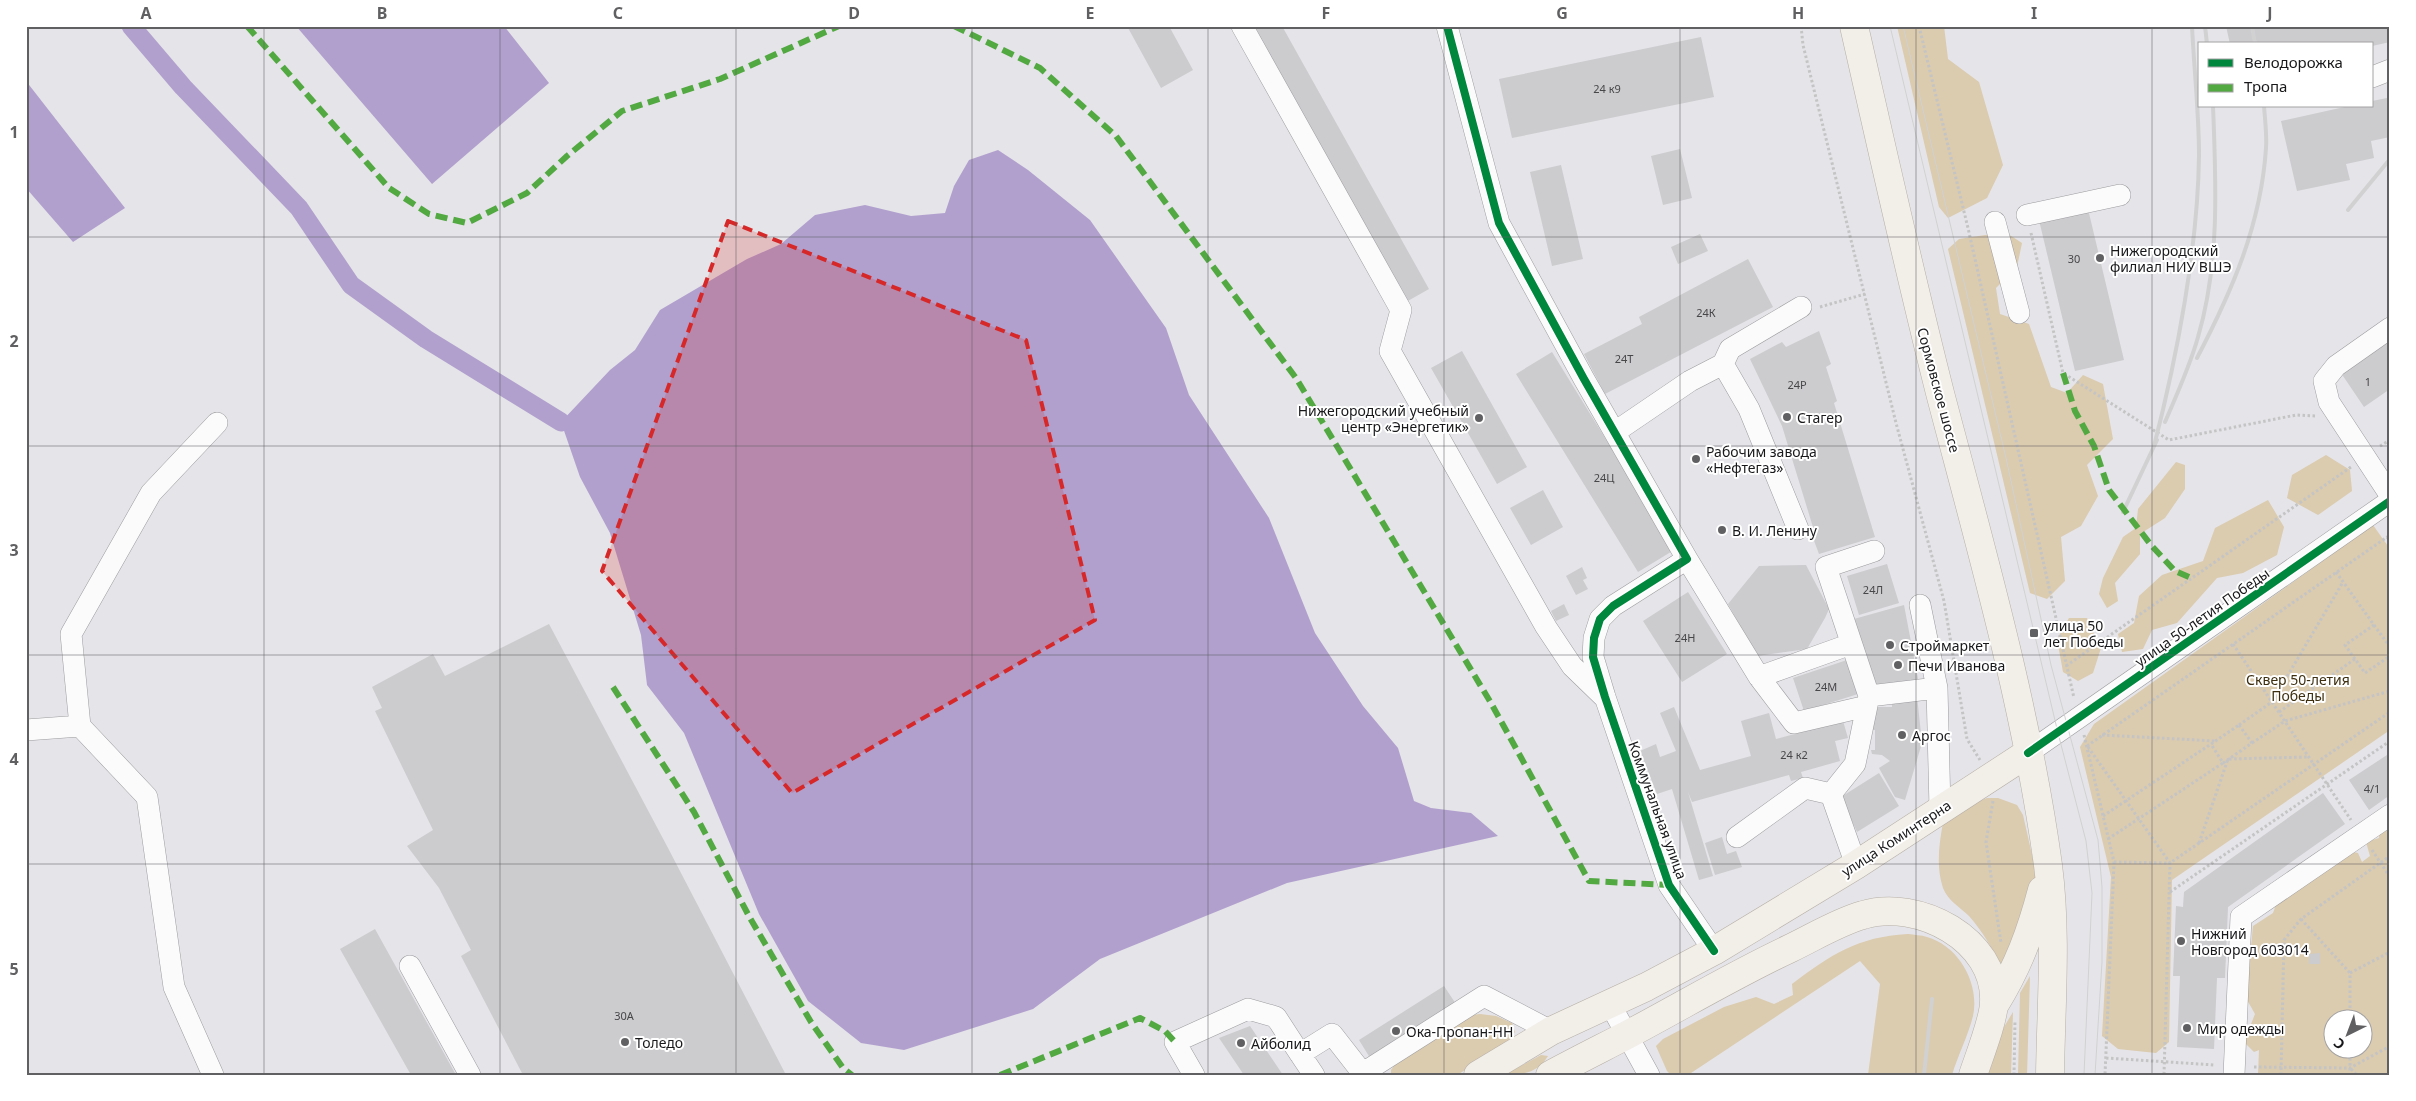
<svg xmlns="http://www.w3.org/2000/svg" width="2416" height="1101" viewBox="0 0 2416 1101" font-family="'Noto Sans',sans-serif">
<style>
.green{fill:#dbcbaf;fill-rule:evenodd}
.water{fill:#b1a0ce}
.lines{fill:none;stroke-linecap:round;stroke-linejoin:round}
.canal{stroke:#b1a0ce;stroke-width:19}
.building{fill:#cccbce}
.minor-casing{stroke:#9c9b9e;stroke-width:22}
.major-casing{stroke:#b6b0a7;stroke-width:29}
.path{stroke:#c4c4c5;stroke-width:3;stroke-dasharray:2.5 2.5;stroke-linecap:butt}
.minor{stroke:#fbfbfc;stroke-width:21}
.major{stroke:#f2eee8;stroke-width:28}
.tram{stroke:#d1d1d2;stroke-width:1}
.rail{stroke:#d1d1d2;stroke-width:4}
.quiet{stroke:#52a942;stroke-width:6;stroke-dasharray:12 6;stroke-linecap:butt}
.cycleway-casing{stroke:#fff;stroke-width:11}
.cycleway{stroke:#00873e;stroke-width:8}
.marked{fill:#d62828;fill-opacity:0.2;stroke:#d62828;stroke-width:4;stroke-dasharray:10 6;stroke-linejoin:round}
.grid{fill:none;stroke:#605f62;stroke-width:1;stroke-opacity:0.55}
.poi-dot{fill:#605f62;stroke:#fff;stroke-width:2}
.labels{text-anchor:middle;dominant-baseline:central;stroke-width:4;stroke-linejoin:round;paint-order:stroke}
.number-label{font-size:11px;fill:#474649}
.poi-label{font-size:14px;fill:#18171a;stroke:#fff;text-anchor:start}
.street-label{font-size:14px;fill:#18171a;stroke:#fff}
.park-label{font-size:14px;fill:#3d2f10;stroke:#fff}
.neatline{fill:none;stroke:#605f62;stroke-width:2}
.grid-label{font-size:16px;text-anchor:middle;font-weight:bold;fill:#605f62}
</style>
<rect width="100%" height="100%" fill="#e5e4e8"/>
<path class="green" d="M1897,26H1944L1948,59L1979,82L2003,165L1987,198L1948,218L1939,207Z
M2005,232L2022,243L2017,267L1996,288L2000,314L2029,324L2051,387L2067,393L2083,375L2103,384L2113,439L2087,465L2098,496L2081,526L2061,537L2065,581L2047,599L2030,593L1948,249L1959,239Z
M2326,455L2350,470L2352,491L2318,515L2287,498L2292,475Z
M2176,462L2185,465V489L2165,518L2140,534V554L2115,583L2118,601L2107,608L2099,594L2103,578L2123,537L2136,528L2138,509Z
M2268,500L2284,527L2277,555L2243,573L2217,578L2177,623L2152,630L2143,649L2122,652L2118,634L2134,623L2139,596L2162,575L2203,561L2215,528Z
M2373,525L2390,549V730L2172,880L2169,1042L2156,1053L2118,1049L2102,1036L2111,877L2080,747L2094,724Z
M2069,618H2087L2101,648L2093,673L2078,681L2063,672L2057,639Z
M1987,798H1998L2017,805L2023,815L2039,886L2002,968C1993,949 1983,932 1969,916C1960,907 1948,901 1943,888C1936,867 1939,844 1943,823L1972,804Z
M2390,807V1075H2258L2259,1050L2254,1052L2244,1042L2255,1014L2246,998L2253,926L2273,913L2284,883L2332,848L2358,853L2362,862L2370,856L2366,842L2379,838L2381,813ZM2334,1018H2364V1048H2334Z
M1908,934C1914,935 1921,935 1927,937C1959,946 1980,984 1973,1016C1968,1036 1958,1055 1952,1075H1868L1880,984L1860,961L1688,1075H1671L1667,1071L1656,1046L1663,1039L1724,1007L1756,997L1774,1004L1793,995L1792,984C1832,954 1857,937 1908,934Z
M2030,976L2027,1075H2018L2020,993Z
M2013,1012L2011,1075H1987L2004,1027Z
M1480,1014L1496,1016L1512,1023L1515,1032L1506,1045L1457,1075H1391V1070L1399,1059L1464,1016Z
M1541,1055L1548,1056C1538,1073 1522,1075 1504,1075Z"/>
<path class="water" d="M296,26H504L549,83L432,184Z
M26,81L125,208L73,242L26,188Z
M998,150L1028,170L1090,220L1166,328L1189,395L1269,518L1315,633L1363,706L1398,748L1414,801L1431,808L1471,813L1498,836L1287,883L1100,959L1033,1009L904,1050L861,1043L808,1001L759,914L684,733L647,685L641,635L610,533L580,477L561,422L610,370L635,350L660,310L747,259L781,244L815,215L865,205L911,216L945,213L954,186L969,160Z"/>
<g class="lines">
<path class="canal" d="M131,26L183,87L299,208L351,285L426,339L561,422"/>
</g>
<path class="building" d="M1127,26H1169L1193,70L1161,88Z
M1252,26H1282L1429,289L1406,302Z
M2226,26H2390V42L2372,46V44H2230Z
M1701,37L1714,97L1512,138L1499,79Z
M2387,98L2390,110V137L2371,141L2374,158L2346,164L2350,180L2297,191L2281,121L2349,106H2372V101Z
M1680,149L1692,198L1663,205L1651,156Z
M1561,165L1583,259L1552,266L1530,172Z
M2088,209L2124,360L2075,371L2039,220Z
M1700,234L1708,251L1678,264L1671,247Z
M1748,259L1773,307L1605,394L1584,354L1642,324L1639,317Z
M1819,331L1831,364L1826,367L1837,401L1834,403L1875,537L1819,554L1813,538L1816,537L1782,426L1750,359L1782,342L1786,347Z
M2386,343L2390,349V389L2364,407L2341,373Z
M1462,351L1527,467L1497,484L1431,368Z
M1552,352L1674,550L1638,572L1516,374Z
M1543,490L1563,527L1531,545L1510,508Z
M1887,564L1899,603L1859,615L1847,576Z
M1806,565L1829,609L1825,618L1807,649L1757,656L1728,604L1759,566Z
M1582,567L1587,578L1583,580L1588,589L1576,595L1566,576Z
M1688,592L1727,654L1682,682L1643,621Z
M1564,604L1569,615L1556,621L1551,611Z
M1904,605L1919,684L1877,691L1854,619Z
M549,624L668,848L786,1075H523L461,956L471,950L439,888L407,846L433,830L375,711L382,708L372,687L433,654L445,676Z
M1847,660L1858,694L1804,711L1793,678Z
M1917,696L1922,743L1905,800L1895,797L1879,768L1890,761L1882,755L1872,754L1871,750H1875V730L1866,729L1875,707H1892V700Z
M1674,707L1700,770L1751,756L1741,721L1769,713L1776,739L1843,721L1848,738L1835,741L1840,761L1801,772L1803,778L1791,781L1789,775L1692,802L1688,792L1713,876L1699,880L1672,789L1657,794L1640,751L1656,744L1660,757L1676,751L1660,713Z
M2390,753V795L2369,810L2349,780Z
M1879,773L1899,806L1857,832L1841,797Z
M2323,793L2345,824L2228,907L2225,978H2217L2214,1049L2177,1047L2180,976H2173L2176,906L2183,907L2184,892Z
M1722,837L1727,854L1736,851L1742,867L1715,875L1705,843Z
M375,929L456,1075H411L340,949Z
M2320,953V964H2309V954Z
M1444,986L1458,1007L1372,1061L1359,1040Z
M1250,1026L1283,1075H1244L1219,1038Z"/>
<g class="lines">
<defs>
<path id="minor" d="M1242,26L1401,310L1390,351L1546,627L1572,666L1604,697
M1447,26L1499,223L1584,379L1687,559L1613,606L1600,619L1594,638L1593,657L1605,697L1669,885L1714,951
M2372,77L2390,70
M2027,215L2120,195
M1995,222L2019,313
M2390,328L2336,366L2324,381L2329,402L2390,495
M1723,364L1730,349L1801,307
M1615,432L1690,381L1723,364L1749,409L1798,529
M1687,559L1759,677L1794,723L1867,706
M1920,605L1937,688L1940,809
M1759,677L1851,644
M1869,696L1937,688
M26,730L80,726
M2028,753L2390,501
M1737,837L1805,788L1831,794
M1856,865L1831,794L1855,764L1869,696L1826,567L1874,551
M410,966L470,1075
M1610,1004L1649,1075
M1363,1073L1484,996L1551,1031
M213,1075L174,987L147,797L80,726L71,634L151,493L217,423
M1194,1075L1175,1042L1248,1009L1276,1017L1300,1054
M1314,1075L1300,1054L1332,1034L1364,1075
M2234,1075L2241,917L2390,815"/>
<path id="major" d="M1854,26C1882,149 1909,271 1940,393C1981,549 2026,705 2048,865C2057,934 2051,1005 2050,1075
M1995,1004C2018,967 2031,932 2042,890
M1478,1075L1551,1031L1646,987L1714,951L1856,865L2028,753
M1550,1075C1576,1061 1602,1048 1627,1035C1682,1006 1735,974 1791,948C1814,937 1838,922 1863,915C1918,898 1997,940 1994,1002C1994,1019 1979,1057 1973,1075"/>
</defs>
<use href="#minor" class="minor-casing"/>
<use href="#major" class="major-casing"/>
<path class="path" d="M1801,26L1803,45L1896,423L1944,601L1967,739L1980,760
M1919,26L1968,228L2074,698
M2031,233L2063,373L2169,440L2296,415L2316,416
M1820,307L1865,294
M2380,446L2390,440
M2387,537L2390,541
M2336,572L2374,625L2345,645L2365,673L2390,656
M2374,625L2390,647
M2233,644L2351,820
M2066,666L2351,467
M2279,712L2355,659
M2239,725L2272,702L2343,582
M2239,725L2252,743L2223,763L2211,744Z
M2084,735L2114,862L2105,1075
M2102,735L2216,741
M2252,743L2285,721L2390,691
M2087,746L2390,535
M2088,747L2170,863L2390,712
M1993,801L1986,842L2001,943
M2103,816L2211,744
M2108,839L2223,763
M2199,843L2228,759L2309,757
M2372,850L2390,877
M2114,862L2170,863L2164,1075
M2170,892L2390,741
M2301,919L2350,973
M2350,1018V973L2390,952
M2350,1048V1075
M2106,1058L2215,1065
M2254,1067L2350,1068L2390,1046
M2351,1069L2357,1075
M2014,1075L2015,1020
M2281,1075L2284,940L2301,919L2390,856"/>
<use href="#minor" class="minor"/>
<use href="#major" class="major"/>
<path class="tram" d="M1890,26L2058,733L2086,841L2092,893L2084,1075
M1903,26L2006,458L2051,665L2098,840L2102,887V962L2095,1075"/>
<path class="rail" d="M2205,26L2207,44
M2252,26L2255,44
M2348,210L2390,159
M2197,358C2232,291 2261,225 2266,148C2267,135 2265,120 2264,106
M2165,422C2177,394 2190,366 2198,337C2220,263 2216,182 2213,106
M2154,446C2177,357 2198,247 2199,155C2199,112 2194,69 2192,26
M2123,512L2157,440
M1924,1075L1932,999"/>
<path class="quiet" d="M247,26L389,188L429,214L467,223L527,193L567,156L622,111L720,79L839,26
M954,26L1040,68L1116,136L1296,378L1491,703L1589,881L1669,885
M2063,373L2075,411L2094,446L2109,490L2151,545L2175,571L2191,578
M613,687L694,812L750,918L811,1022L843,1068L852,1075
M1000,1075L1140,1018L1165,1031L1175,1042"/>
<defs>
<path id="cycleway" d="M1447,26L1499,223L1584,379L1687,559L1613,606L1600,619L1594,638L1593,657L1605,697L1669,885L1714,951
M2028,753L2390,501"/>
</defs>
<use href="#cycleway" class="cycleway-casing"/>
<use href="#cycleway" class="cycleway"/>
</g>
<path class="marked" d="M728,221L1026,340L1095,620L792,793L602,571Z"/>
<path class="grid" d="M264,26V1075M500,26V1075M736,26V1075M972,26V1075M1208,26V1075M1444,26V1075M1680,26V1075M1916,26V1075M2152,26V1075M26,237H2390M26,446H2390M26,655H2390M26,864H2390"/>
<g class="poi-dot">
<circle cx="2100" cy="258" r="5"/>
<circle cx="1787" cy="417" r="5"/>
<circle cx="1479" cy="418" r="5"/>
<circle cx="1696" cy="459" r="5"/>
<circle cx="1722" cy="530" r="5"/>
<rect x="2029" y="628" width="10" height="10" rx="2.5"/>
<circle cx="1890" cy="645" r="5"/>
<circle cx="1898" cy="665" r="5"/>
<circle cx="1902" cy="735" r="5"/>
<circle cx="2181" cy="941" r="5"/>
<circle cx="2187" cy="1028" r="5"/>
<circle cx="1396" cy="1031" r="5"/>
<circle cx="625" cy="1042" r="5"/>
<circle cx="1241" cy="1043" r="5"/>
</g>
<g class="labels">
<g class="number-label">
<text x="1607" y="88">24 к9</text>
<text x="2074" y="258">30</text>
<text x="1706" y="312">24К</text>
<text x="1624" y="358">24Т</text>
<text x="2368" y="381">1</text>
<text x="1797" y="384">24Р</text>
<text x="1604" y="477">24Ц</text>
<text x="1873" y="589">24Л</text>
<text x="1685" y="637">24Н</text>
<text x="1826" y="686">24М</text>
<text x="1794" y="754">24 к2</text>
<text x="2372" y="788">4/1</text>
<text x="624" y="1015">30А</text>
</g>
<g class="poi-label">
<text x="2110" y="250">Нижегородский<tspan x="2110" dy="16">филиал НИУ ВШЭ</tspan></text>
<text x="1469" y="410" text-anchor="end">Нижегородский учебный<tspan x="1469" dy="16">центр «Энергетик»</tspan></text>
<text x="1797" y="417">Стагер</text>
<text x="1706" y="451">Рабочим завода<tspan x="1706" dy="16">«Нефтегаз»</tspan></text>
<text x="1732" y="530">В. И. Ленину</text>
<text x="2044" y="625">улица 50<tspan x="2044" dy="16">лет Победы</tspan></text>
<text x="1900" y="645">Строймаркет</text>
<text x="1908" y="665">Печи Иванова</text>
<text x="1912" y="735">Аргос</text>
<text x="2191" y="933">Нижний<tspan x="2191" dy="16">Новгород 603014</tspan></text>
<text x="2197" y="1028">Мир одежды</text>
<text x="1406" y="1031">Ока-Пропан-НН</text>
<text x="635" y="1042">Толедо</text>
<text x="1251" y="1043">Айболид</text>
</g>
<g class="street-label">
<text transform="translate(1939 390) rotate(75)">Сормовское шоссе</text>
<text transform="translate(2202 617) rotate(-35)">улица 50-летия Победы</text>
<text transform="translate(1658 810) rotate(70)">Коммунальная улица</text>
<text transform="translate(1896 838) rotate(-33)">улица Коминтерна</text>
</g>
<g class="park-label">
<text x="2298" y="679">Сквер 50-летия<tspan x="2298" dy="16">Победы</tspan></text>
</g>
</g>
<rect width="2416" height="1101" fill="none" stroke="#ffffff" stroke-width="55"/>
<rect x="2198" y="42" width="175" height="65" fill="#ffffff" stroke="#a3a2a3"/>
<rect x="2208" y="59" width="25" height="8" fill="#00873e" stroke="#a3a2a3"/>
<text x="2244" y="68" font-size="15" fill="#18171a">Велодорожка</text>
<rect x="2208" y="84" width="25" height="8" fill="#52a942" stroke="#a3a2a3"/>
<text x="2244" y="92" font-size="15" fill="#18171a">Тропа</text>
<g transform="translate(2348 1034) rotate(222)"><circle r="24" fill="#ffffff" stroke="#a3a2a3"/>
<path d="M0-4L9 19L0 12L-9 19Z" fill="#605f62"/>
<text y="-8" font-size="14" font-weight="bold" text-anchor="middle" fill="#18171a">С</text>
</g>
<rect x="28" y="28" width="2360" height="1046" class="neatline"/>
<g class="grid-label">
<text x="146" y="19">A</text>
<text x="382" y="19">B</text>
<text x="618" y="19">C</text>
<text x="854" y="19">D</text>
<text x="1090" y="19">E</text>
<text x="1326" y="19">F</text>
<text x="1562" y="19">G</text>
<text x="1798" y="19">H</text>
<text x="2034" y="19">I</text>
<text x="2270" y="19">J</text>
<text x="14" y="138">1</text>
<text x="14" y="347">2</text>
<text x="14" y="556">3</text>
<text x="14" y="765">4</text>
<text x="14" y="975">5</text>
</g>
</svg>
